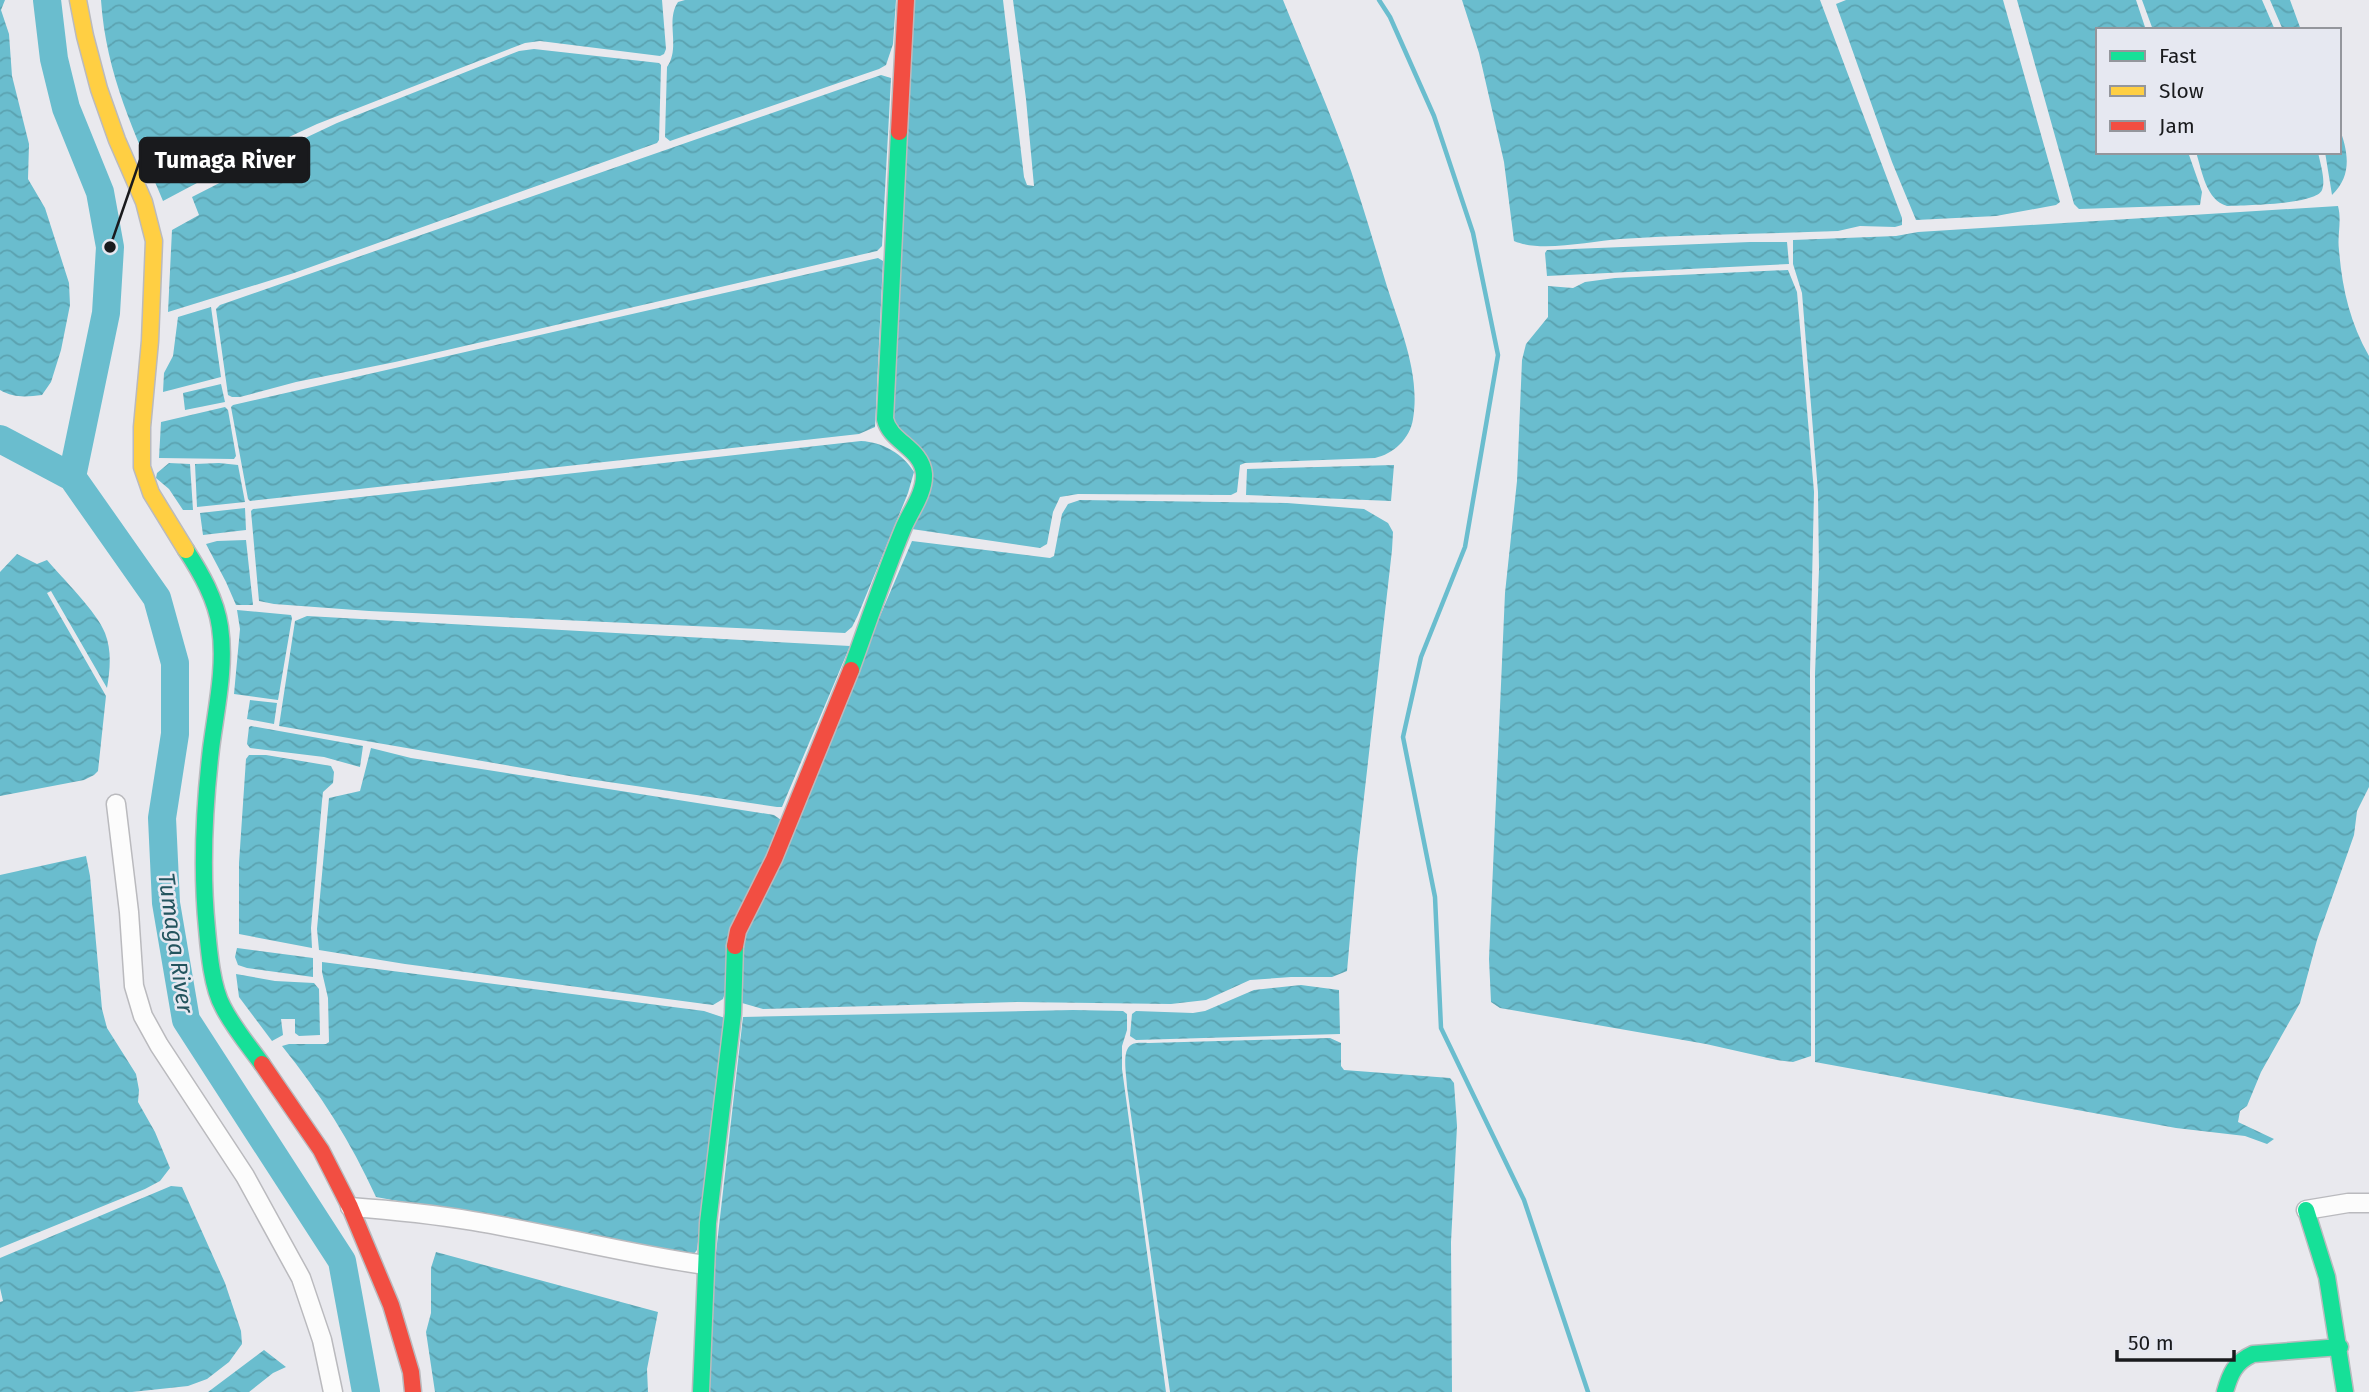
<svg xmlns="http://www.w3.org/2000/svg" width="2369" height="1392" viewBox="0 0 2369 1392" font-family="'Fira Sans',sans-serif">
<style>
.water{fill:url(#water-waves)}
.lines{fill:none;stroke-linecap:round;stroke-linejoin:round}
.stream{stroke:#6abdce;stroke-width:4.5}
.river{stroke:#6abdce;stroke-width:28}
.street-casing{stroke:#bababe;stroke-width:21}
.fast-casing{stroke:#bababe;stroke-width:19}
.slow-casing{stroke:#bababe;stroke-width:19}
.jam-casing{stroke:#bababe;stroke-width:19}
.street{stroke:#fcfcfc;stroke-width:18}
.fast{stroke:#16e098;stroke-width:16}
.slow{stroke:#ffcf43;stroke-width:16}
.jam{stroke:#f24e42;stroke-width:16}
.labels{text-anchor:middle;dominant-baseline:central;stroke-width:5;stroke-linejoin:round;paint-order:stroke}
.water-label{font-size:23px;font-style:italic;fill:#23545e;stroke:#e6e8f1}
.leader{fill:none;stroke:#191a1d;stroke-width:2.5}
.callout-dot{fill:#191a1d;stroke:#e6e8f1;stroke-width:2.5}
.callout{fill:#191a1d;stroke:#191a1d;stroke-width:2.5}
.callout-label{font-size:23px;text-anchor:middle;font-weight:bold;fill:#fff}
</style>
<defs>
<pattern id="water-waves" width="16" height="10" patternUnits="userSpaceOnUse" patternTransform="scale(1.75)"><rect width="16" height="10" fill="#6abdce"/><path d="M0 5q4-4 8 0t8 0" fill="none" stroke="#5ba2b0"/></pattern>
</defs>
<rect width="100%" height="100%" fill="#e9e9ee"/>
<path class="water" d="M0,0H5L1,10L9,34L12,76L29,144L28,179L45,208L69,283L70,305L61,350L51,382L42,395C26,397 14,398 0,390Z
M101,0H662L666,49L664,54L660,56L540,41L525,43L317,124L244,158L163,201C135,133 106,75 101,0Z
M685,0H896L893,44L886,65L879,69L670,141L665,137L667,67C681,47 665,21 678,2Z
M907,0H1003L1024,177L1027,185L1034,186L1026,99L1013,0H1283C1302,47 1323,95 1341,143C1358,188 1371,234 1385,280C1398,323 1421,372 1413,419C1410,439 1393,454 1375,458L1245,463L1240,465L1237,492L1231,495L1078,494L1060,497L1053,512L1047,544L1040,548L905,528L928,475L890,418Z
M1462,0H1820L1902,218V225L1895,227L1860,226L1838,231C1766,234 1692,234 1620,239C1590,241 1541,253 1514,241L1504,162L1479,53Z
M1846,0H2003L2060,202L2056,205L1996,216L1916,220L1892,162L1836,4Z
M2017,0H2136L2146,30H2098V152H2188L2202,192L2200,205L2079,209L2074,204Z
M2142,0H2262L2275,30H2153Z
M2270,0H2290L2301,30H2283Z
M534,49L659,63L661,65L659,140L657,143L294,273L168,312L172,230L199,215L192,197L239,173L267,156L337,123L519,51Z
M881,75L891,78L882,246L877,251L395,362L296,382L240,397H232L228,395L216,309L220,305Z
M2339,127C2348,151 2353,175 2332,195L2325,152H2339Z
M2196,152H2318C2320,163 2326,180 2322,190C2316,205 2243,205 2227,206C2206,200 2202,171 2196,152Z
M2338,206C2342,221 2337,236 2339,250C2342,288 2350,323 2369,356V787L2357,811L2354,835L2317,940L2300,1003L2261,1072L2247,1106L2240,1111L2238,1122L2274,1139L2267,1144L2245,1136L2176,1128L1815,1062V674L1819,569L1818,492L1802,293L1793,264V240L1896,236L1918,232Z
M1750,242H1787L1789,264L1547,276L1545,253L1547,250Z
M878,258L883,261L875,427L859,434L250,501L248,499L231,407L233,405Z
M1788,270L1797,292L1814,492L1810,673L1811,1056L1793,1062L1777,1060L1706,1044L1500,1008L1491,1002L1489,959L1505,593L1517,481L1522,360L1526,344L1548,317V286L1573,288L1585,282L1615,278Z
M211,307L221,377L163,392L164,373L173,356L178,317Z
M221,384L225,402L185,410L183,393Z
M225,407L228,410L236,456L234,459L159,458L161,422Z
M861,441C883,442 903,454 914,472L908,493L858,615L852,627L845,633L369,611L274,604L259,601L251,511L253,509Z
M169,463L190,464L193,510H183L169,489L156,478L157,473Z
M219,463L238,465L245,502L197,507L195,464Z
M1394,465L1391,501L1246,495L1247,469Z
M1080,500L1287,503L1364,509L1388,523L1393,532L1392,550L1357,859L1347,971L1332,977H1291L1250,980L1206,1000L1171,1004L1017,1002L763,1009L742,1003L735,956L912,541L1050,558L1054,556L1062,514L1068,504Z
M245,508L246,530L203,535L200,513Z
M246,540L253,605H236L226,582L206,544L217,541Z
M17,554L37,564L47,560C63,579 97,612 105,633C112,651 110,670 107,688L51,591L47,593L106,696L98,771L94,775L84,780L0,796V572Z
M237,610L291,615L292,618L278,700L234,694L240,629Z
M307,616L850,646L782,807H777L575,777L279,726L295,621Z
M250,700L277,703L274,724L247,719Z
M251,726L363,746L360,767L324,757L250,748L247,744L249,727Z
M371,748L411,758L774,815L781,820L723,999L713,1005L705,1004L405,964L319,950L317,929L329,798L360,791Z
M249,755H266L331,766L334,772L333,783L323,792L322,801L311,928L312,948L239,934V863L246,759Z
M86,856L90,876L102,1009L107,1028L136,1074L139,1090L138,1102L155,1132L170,1168L160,1181L145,1189L0,1248V875Z
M237,948L313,958V977L247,968L238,965L235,957Z
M322,962L704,1011L725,1018L697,1250L693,1255L376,1197C351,1142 320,1093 282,1046L289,1044H326L329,1042L328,998L322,972Z
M236,974L275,981L314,983L319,989L320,1035L299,1036L295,1033V1019H281L283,1035L272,1041L239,997Z
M1301,985L1339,990L1340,1034L1136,1040L1130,1036L1132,1014L1136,1011L1193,1013L1205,1011L1254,990Z
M1073,1010L1123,1011L1127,1014V1030L1122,1046V1069L1166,1392H700L743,1017Z
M1330,1038L1341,1043V1066L1344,1070L1450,1078L1454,1083L1457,1126L1451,1242L1452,1392H1170L1127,1087C1127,1077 1121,1051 1131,1045C1135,1042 1144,1043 1149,1043Z
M171,1186L182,1187L225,1283L241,1331L242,1344L229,1362L207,1379L188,1386L132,1392H0V1302L3,1301L0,1288V1258Z
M436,1252L658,1312L647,1369L648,1392H435L426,1332L431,1313V1268Z
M264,1350L286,1367L273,1373L249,1392H208Z"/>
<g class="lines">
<path class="stream" d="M1379,0L1390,17L1434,116L1473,233L1498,355L1465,547L1421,657L1403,737L1435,897L1441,1028L1524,1200L1588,1392"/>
<path class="river" d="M47,0L54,59L66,108L100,192L110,247L106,313L72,477
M0,439L72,477L157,598L175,663V734L162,818L166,903L186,1020L342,1261L366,1392"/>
<defs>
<path id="street" d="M116,804L129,912L134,986L143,1016L159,1045L245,1176L301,1278L322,1340L333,1392
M350,1207C391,1210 432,1214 473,1221C551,1234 627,1254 705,1265
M2306,1210L2348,1203H2369"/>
<path id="fast" d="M186,550C201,573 216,599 220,627C226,667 216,709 211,749C204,809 201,869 207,929C209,952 212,987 223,1007C233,1027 249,1046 262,1064
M851,670C868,623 884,575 903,529C910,512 925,493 924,474C922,448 890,442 885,419L899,132
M2306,1210L2327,1277L2345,1392
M701,1392L708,1223L733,1014L735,946
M2225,1392C2230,1374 2235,1362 2253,1354L2340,1347"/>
<path id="slow" d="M78,0L85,36L99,89L117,140L144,202L154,241L150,341L142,427V467L151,493L186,550"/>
<path id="jam" d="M899,132L906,0
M735,946L738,931L774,859L851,670
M262,1064L321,1150L350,1207L391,1305L411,1372L413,1392"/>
</defs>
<use href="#street" class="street-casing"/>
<use href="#fast" class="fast-casing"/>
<use href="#slow" class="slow-casing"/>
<use href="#jam" class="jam-casing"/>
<use href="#street" class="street"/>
<use href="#fast" class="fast"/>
<use href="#slow" class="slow"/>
<use href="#jam" class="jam"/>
</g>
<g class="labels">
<g class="water-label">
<text transform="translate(176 943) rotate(82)">Tumaga River</text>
</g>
</g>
<path class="leader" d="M110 247L140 160"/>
<circle class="callout-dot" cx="110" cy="247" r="7"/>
<rect class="callout" x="140" y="138" width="169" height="44" rx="7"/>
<g class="callout-label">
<text x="225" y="168">Tumaga River</text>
</g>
<rect x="2096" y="28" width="245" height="126" fill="#e6e8f1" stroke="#94969c" stroke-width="2"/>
<rect x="2110" y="51" width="35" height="10" fill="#16e098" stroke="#94969c" stroke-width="2"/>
<text x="2159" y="63" font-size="21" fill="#191a1d">Fast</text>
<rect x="2110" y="86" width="35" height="10" fill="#ffcf43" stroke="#94969c" stroke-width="2"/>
<text x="2159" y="98" font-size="21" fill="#191a1d">Slow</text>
<rect x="2110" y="121" width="35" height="10" fill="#f24e42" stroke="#94969c" stroke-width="2"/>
<text x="2159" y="133" font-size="21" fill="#191a1d">Jam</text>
<path d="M2117 1350v10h117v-10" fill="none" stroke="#191a1d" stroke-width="3.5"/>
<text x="2128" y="1350" font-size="21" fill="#191a1d" stroke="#e6e8f1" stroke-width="5" paint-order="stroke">50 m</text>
</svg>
